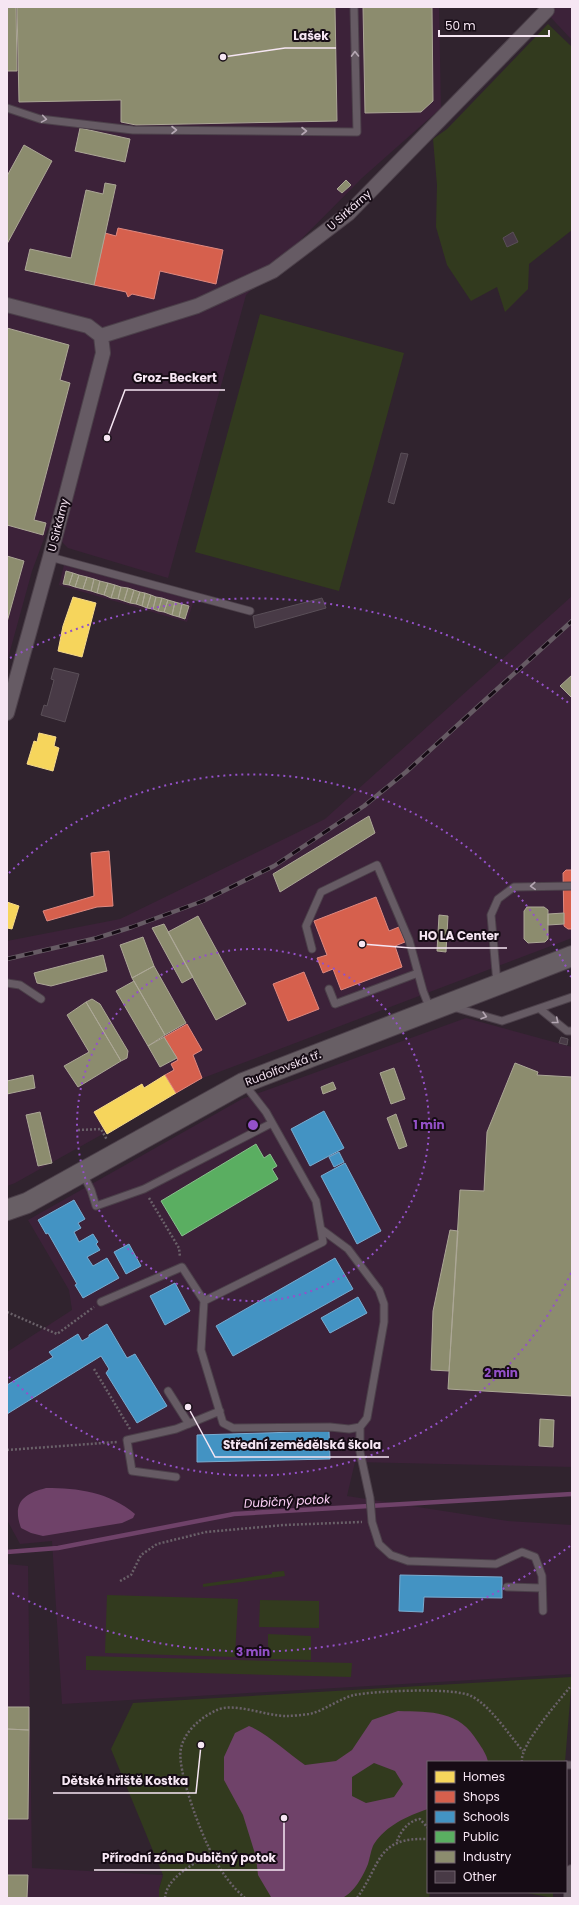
<svg xmlns="http://www.w3.org/2000/svg" width="579" height="1905" viewBox="0 0 579 1905" font-family="Poppins,sans-serif">
<style>
.built{fill:#3c2239}
.green{fill:#323a1e}
.water{fill:#6f4269;fill-rule:evenodd}
.homes{fill:#f6d55c;stroke:#f6da89}
.shops{fill:#d6604d;stroke:#e0887f}
.schools{fill:#4393c3;stroke:#79acd1}
.public{fill:#5aae61;stroke:#89bf8d}
.industry{fill:#8c8c6e;stroke:#aca796}
.lines{fill:none;stroke-linecap:round;stroke-linejoin:round}
.stream{stroke:#6f4269;stroke-width:4.5}
.building{fill:#483a46;stroke:#5a4f58}
.lane-casing{stroke:#4c404a;stroke-width:9}
.street-casing{stroke:#4c404a;stroke-width:16}
.secondary-casing{stroke:#4c404a;stroke-width:22}
.path{stroke:#6a6169;stroke-width:2.5;stroke-dasharray:2 2;stroke-linecap:butt}
.lane{stroke:#665b64;stroke-width:7}
.street{stroke:#665b64;stroke-width:14}
.secondary{stroke:#685f65;stroke-width:20}
.rail-casing{stroke:#665b64;stroke-width:4.5}
.rail{stroke:#160c15;stroke-width:3;stroke-dasharray:9;stroke-linecap:butt}
.oneway{stroke:#b5a7b3}
.ring{fill:none;stroke:#9451c9;stroke-width:2;stroke-dasharray:2 4}
.labels{text-anchor:middle;dominant-baseline:central;stroke-width:4;stroke-linejoin:round;paint-order:stroke}
.street-label{font-size:11px;fill:#f6e6f3;stroke:#160c15}
.water-label{font-size:12px;font-style:italic;fill:#fdd0f7;stroke:#160c15}
.centre{fill:#9451c9;stroke:#160c15;stroke-width:2}
.ring-label{font-size:12px;text-anchor:middle;font-weight:bold;fill:#9451c9;stroke:#160c15;stroke-width:4;stroke-linejoin:round;paint-order:stroke}
.leader{fill:none;stroke:#f6e6f3;stroke-width:1.5}
.callout-dot{fill:#f6e6f3;stroke:#160c15;stroke-width:1.5}
.callout-label{font-size:12px;text-anchor:middle;font-weight:bold;fill:#f6e6f3;stroke:#160c15;stroke-width:4;stroke-linejoin:round;paint-order:stroke}
</style>
<rect width="100%" height="100%" fill="#30232e"/>
<path class="built" d="M7,7H439L441,108L362,178L246,295L168,578L68,548L48,528L32,571L7,662Z
M541,7H572V40Z
M64,565L194,600L187,622L59,585Z
M572,596V938L203,1078L15,1183L7,1186V941L120,919L325,819Z
M466,1018L572,1047V1467L355,1462L347,1496L508,1521L572,1525V1674L62,1704L52,1541L20,1544L7,1520V1352L72,1310L69,1290L28,1220L242,1099Z
M7,1564L28,1566L32,1868L163,1875L159,1889V1898H7Z"/>
<path class="green" d="M548,24L572,47V230L529,264L528,289L505,312L497,287L471,301L447,265L436,227L437,185L433,139L447,129Z
M260,314L404,353L339,591L195,552Z
M284,1571L285,1576L203,1587V1584L272,1574V1572Z
M107,1595L238,1599L235,1657L105,1653Z
M260,1600L319,1601V1628L259,1627Z
M268,1634L311,1636V1660L268,1659Z
M86,1656L352,1663L351,1677L86,1670Z
M572,1677L565,1762H428V1892H430L429,1898H159V1889L163,1875L111,1749L133,1703Z
M522,1892H553V1898Z"/>
<path class="water" d="M46,1488C78,1488 109,1492 135,1514L133,1518L122,1523L43,1536L31,1533L21,1528C12,1503 23,1494 46,1488Z
M398,1711C432,1712 459,1710 478,1742C482,1748 487,1755 488,1762H428V1809C407,1816 387,1825 374,1844C371,1849 370,1858 368,1864C363,1876 354,1893 342,1898L271,1897L258,1875L256,1857L243,1815L224,1780V1757L235,1733L249,1726C268,1734 287,1753 305,1765L336,1761L352,1750L372,1720ZM374,1763L395,1771L403,1784L394,1797L366,1803L352,1796V1777Z"/>
<path class="homes" d="M73,597L96,603L82,657L58,651L63,626Z
M39,733L56,737L54,746L59,748L53,771L27,764L34,741L37,742Z
M7,902L19,906L12,929L7,928Z
M165,1075L176,1093L107,1134L94,1112L142,1084L144,1088Z"/>
<path class="shops" d="M118,228L223,250L216,284L160,271L154,299L132,294L128,297L126,292L94,285L105,233L116,236Z
M109,851L113,906L97,907L47,921L43,911L94,896L91,853Z
M566,870H572V929H568L564,926L563,873Z
M376,897L389,931L399,927L405,942L395,946L402,967L341,990L333,969L323,973L317,958L327,955L314,921Z
M304,972L319,1009L288,1021L273,984Z
M187,1024L202,1050L193,1055L202,1078L176,1093L165,1075L174,1070L171,1064L178,1060L164,1037Z"/>
<path class="schools" d="M324,1111L344,1148L310,1166L291,1129Z
M339,1152L344,1162L334,1167L329,1157Z
M345,1163L381,1231L357,1244L321,1176Z
M74,1200L85,1219L78,1223L81,1228L74,1232L79,1242L93,1234L98,1242L96,1244L100,1250L87,1257L93,1266L107,1258L119,1278L83,1298L75,1285L77,1284L48,1233L46,1234L38,1220Z
M129,1244L141,1266L126,1274L114,1252Z
M335,1258L353,1289L233,1356L216,1326Z
M175,1283L190,1311L165,1325L150,1296Z
M358,1297L367,1313L330,1333L321,1318Z
M107,1324L127,1358L135,1354L167,1406L137,1423L106,1373L109,1369L101,1356L7,1414V1385L53,1357L49,1352L78,1334L82,1341L89,1337V1335Z
M329,1431L330,1459L197,1462V1435Z
M400,1575L502,1577V1598L424,1597L423,1612L399,1611Z"/>
<path class="public" d="M256,1144L264,1158L270,1154L277,1166L272,1169L278,1179L182,1236L161,1201Z"/>
<path class="industry" d="M7,7H16L17,71H7Z
M17,7H335L337,121L136,125L121,122V100L19,102Z
M363,7H432L433,101L421,112L365,113Z
M80,128L130,139L125,162L75,151Z
M24,145L52,161L7,244V176Z
M346,180L351,185L342,193L337,189Z
M105,183L116,185L94,285L25,270L30,249L71,258L86,190L103,194Z
M7,328L69,345L60,380L70,383L34,520L46,523L43,535L7,525Z
M7,556L24,561L7,622Z
M66,571L73,573L69,585L63,584Z
M73,573L79,575L75,587L69,585Z
M79,575L87,577L83,589L75,587Z
M87,577L94,579L91,591L83,589Z
M94,579L100,581L97,593L91,591Z
M100,581L108,583L104,595L97,593Z
M108,583L115,585L111,598L104,595Z
M115,585L121,587L118,599L111,598Z
M121,587L128,588L124,601L118,599Z
M128,588L134,590L130,603L124,601Z
M134,590L140,592L136,604L130,603Z
M140,592L145,593L142,606L136,604Z
M145,593L151,595L147,608L142,606Z
M151,595L156,597L153,609L147,608Z
M156,597L162,598L158,611L153,609Z
M162,598L168,600L164,612L158,611Z
M168,600L175,602L172,615L164,612Z
M175,602L182,604L179,617L172,615Z
M182,604L189,606L185,619L179,617Z
M572,675V698L560,686Z
M369,816L375,833L280,892L273,874Z
M527,907H544L548,910V939L545,942L528,943L524,939V911Z
M564,913V924L548,925V914Z
M439,915L448,916L446,952L437,951Z
M198,916L246,1004L216,1020L168,932Z
M164,924L193,977L182,983L152,928Z
M143,937L154,966L132,978L120,945Z
M103,955L107,971L51,986L37,983L34,973Z
M154,966L186,1023L165,1035L132,978Z
M134,981L165,1035L148,1046L116,991Z
M92,999L100,1004L128,1051L127,1058L121,1061L86,1002Z
M86,1002L121,1061L78,1087L64,1066L89,1052L67,1015Z
M164,1037L177,1058L160,1067L148,1046Z
M515,1063L538,1072L537,1075L572,1077V1396L448,1389L460,1190L484,1191L487,1132Z
M394,1068L405,1099L391,1104L380,1073Z
M33,1075L35,1088L7,1094V1081Z
M333,1082L336,1089L323,1094L321,1087Z
M40,1112L52,1163L38,1166L26,1115Z
M396,1114L407,1146L399,1149L387,1118Z
M450,1230L458,1231L449,1371L431,1370L433,1311Z
M540,1419L554,1420L553,1447L539,1446Z
M7,1707H29V1730L7,1729Z
M7,1729L29,1730L28,1819H7Z
M7,1875H28L27,1898H7Z"/>
<g class="lines">
<path class="stream" d="M7,1552L58,1548L234,1514L572,1494"/>
</g>
<path class="building" d="M513,232L518,242L507,247L503,238Z
M401,453L408,454L394,504L388,502Z
M322,598L326,608L255,628L253,616Z
M54,668L79,674L65,722L41,715L44,705L47,706L54,680L51,679Z
M561,1037L568,1039L567,1045L559,1043Z"/>
<g class="lines">
<defs>
<path id="lane" d="M7,108L40,119L133,130L357,132L354,7
M50,557L250,611
M312,949L306,926L321,892L377,865L409,940L423,991L430,1009
M7,983L20,985L41,999
M497,983L491,915L498,899L514,887L572,886
M329,989L335,1004L418,973
M453,1007L502,1021L572,997
M540,1009L567,1031H572
M83,1174L91,1190L96,1206L144,1189L272,1123
M204,1301L201,1350L223,1423L233,1428L330,1427L349,1429L360,1427L367,1418L384,1322V1304L379,1290L348,1249L321,1229
M101,1302L182,1267L204,1301L323,1242L316,1201L266,1112L245,1085
M168,1391L189,1424
M360,1427V1452L370,1498L372,1522L379,1544L391,1555L408,1561L496,1564L522,1552L535,1557L542,1576L543,1611
M176,1477L132,1471L127,1440L176,1429L220,1411
M507,1587L542,1588
M566,1765H572"/>
<path id="street" d="M7,305L88,326L101,336L103,353L50,557L7,713
M101,336L197,306L273,271L348,214L547,10
M571,1898L572,1872"/>
<path id="secondary" d="M7,1210L27,1203L243,1083L572,956"/>
</defs>
<use href="#lane" class="lane-casing"/>
<use href="#street" class="street-casing"/>
<use href="#secondary" class="secondary-casing"/>
<path class="path" d="M78,1130L101,1129L107,1140
M149,1198L179,1248L180,1257
M7,1312L57,1334L94,1307
M94,1369L130,1429
M7,1450L117,1442
M120,1581L131,1575L141,1555L157,1544L206,1532L284,1525L362,1522
M522,1762C519,1746 559,1701 570,1687L572,1688
M397,1841C401,1831 408,1821 420,1819L428,1828
M165,1898C167,1876 195,1864 211,1853
M245,1898C231,1886 219,1869 211,1852C201,1833 176,1769 181,1748C185,1731 201,1717 217,1710C234,1702 266,1716 286,1716C293,1716 302,1715 310,1714C325,1710 339,1699 354,1695C375,1691 454,1687 471,1696C490,1705 509,1735 523,1751
M357,1898C382,1863 376,1837 428,1839"/>
<use href="#lane" class="lane"/>
<use href="#street" class="street"/>
<use href="#secondary" class="secondary"/>
<defs>
<path id="rail" d="M7,959L97,938L132,927L203,901L274,866L364,806L406,772L572,621"/>
</defs>
<use href="#rail" class="rail-casing"/>
<use href="#rail" class="rail"/>
</g>
<defs><path id="oneway-chevron" d="M-2-3.5L2.5 0L-2 3.5" fill="none" stroke-width="1.6" stroke-linecap="round" stroke-linejoin="round"/></defs>
<g class="oneway">
<use href="#oneway-chevron" transform="translate(355 54) rotate(-91)"/>
<use href="#oneway-chevron" transform="translate(44 119) rotate(9)"/>
<use href="#oneway-chevron" transform="translate(174 130)"/>
<use href="#oneway-chevron" transform="translate(304 131)"/>
<use href="#oneway-chevron" transform="translate(533 886) rotate(177)"/>
<use href="#oneway-chevron" transform="translate(484 1016) rotate(16)"/>
<use href="#oneway-chevron" transform="translate(556 1021) rotate(39)"/>
</g>
<g class="ring">
<circle cx="253" cy="1125" r="176"/>
<path d="M571 1273A351 351 0 0 1 9 1377M9 873A351 351 0 0 1 571 977"/>
<path d="M570 1546A527 527 0 0 1 10 1592M10 658A527 527 0 0 1 570 704"/>
</g>
<g class="labels">
<g class="street-label">
<text transform="translate(349 210) rotate(-42)">U Sirkárny</text>
<text transform="translate(58 525) rotate(-76)">U Sirkárny</text>
<text transform="translate(283 1068) rotate(-21)">Rudolfovská tř.</text>
</g>
<g class="water-label">
<text transform="translate(287 1501) rotate(-3)">Dubičný potok</text>
</g>
</g>
<circle cx="253" cy="1125" r="6" class="centre"/>
<g class="ring-label">
<text x="429" y="1129">1 min</text>
<text x="501" y="1377">2 min</text>
<text x="253" y="1656">3 min</text>
</g>
<path class="leader" d="M223 57L285 48H336M107 438L125 390H225M362 944L411 948H507M188 1407L215 1457H389M201 1745L196 1793H53M284 1818L284 1870H94"/>
<g class="callout-dot">
<circle cx="223" cy="57" r="4"/>
<circle cx="107" cy="438" r="4"/>
<circle cx="362" cy="944" r="4"/>
<circle cx="188" cy="1407" r="4"/>
<circle cx="201" cy="1745" r="4"/>
<circle cx="284" cy="1818" r="4"/>
</g>
<g class="callout-label">
<text x="311" y="40">Lašek</text>
<text x="175" y="382">Groz–Beckert</text>
<text x="459" y="940">HO LA Center</text>
<text x="302" y="1449">Střední zemědělská škola</text>
<text x="125" y="1785">Dětské hřiště Kostka</text>
<text x="189" y="1862">Přírodní zóna Dubičný potok</text>
</g>
<rect width="579" height="1905" fill="none" stroke="#f6e6f3" stroke-width="16"/>
<rect x="427" y="1761" width="140" height="132" fill="#160c15" stroke="#70636e"/>
<rect x="435" y="1771" width="20" height="12" fill="#f6d55c" stroke="#70636e"/>
<text x="463" y="1781" font-size="12" fill="#f6e6f3">Homes</text>
<rect x="435" y="1791" width="20" height="12" fill="#d6604d" stroke="#70636e"/>
<text x="463" y="1801" font-size="12" fill="#f6e6f3">Shops</text>
<rect x="435" y="1811" width="20" height="12" fill="#4393c3" stroke="#70636e"/>
<text x="463" y="1821" font-size="12" fill="#f6e6f3">Schools</text>
<rect x="435" y="1831" width="20" height="12" fill="#5aae61" stroke="#70636e"/>
<text x="463" y="1841" font-size="12" fill="#f6e6f3">Public</text>
<rect x="435" y="1851" width="20" height="12" fill="#8c8c6e" stroke="#70636e"/>
<text x="463" y="1861" font-size="12" fill="#f6e6f3">Industry</text>
<rect x="435" y="1871" width="20" height="12" fill="#483a46" stroke="#70636e"/>
<text x="463" y="1881" font-size="12" fill="#f6e6f3">Other</text>
<path d="M439 30v6h110v-6" fill="none" stroke="#f6e6f3" stroke-width="2"/>
<text x="445" y="30" font-size="12" fill="#f6e6f3" stroke="#160c15" stroke-width="3" paint-order="stroke">50 m</text>
</svg>
